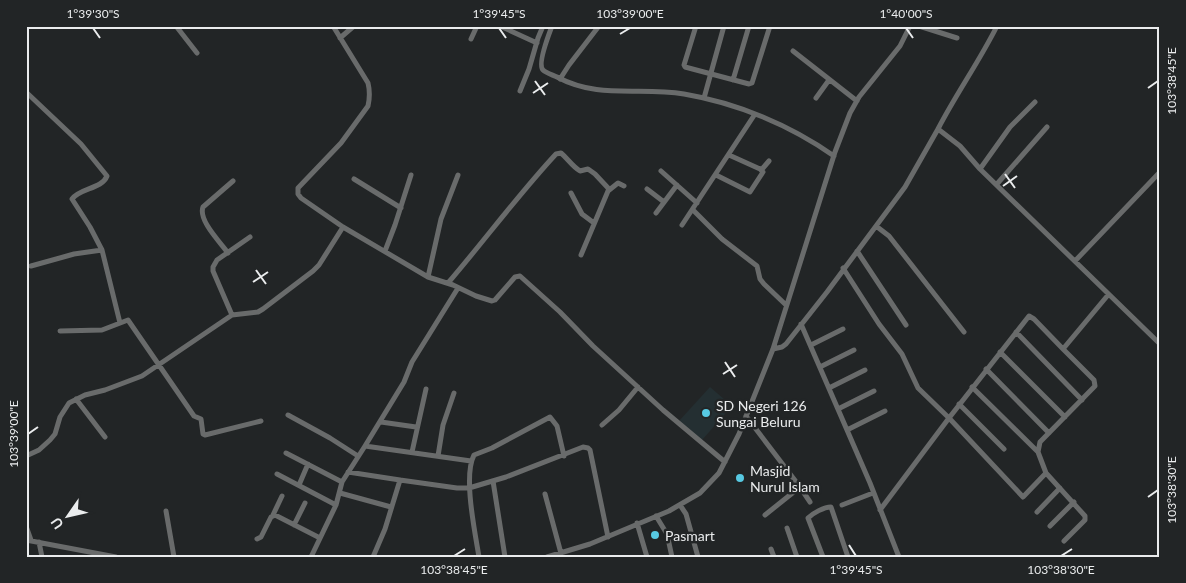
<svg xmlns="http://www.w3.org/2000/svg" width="1186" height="583" viewBox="0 0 1186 583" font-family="Lato,sans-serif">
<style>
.built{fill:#242f32}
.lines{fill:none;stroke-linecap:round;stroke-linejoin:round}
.minor{stroke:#696b6b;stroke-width:5}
.ticks{fill:none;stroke:#eaeced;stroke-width:2}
.poi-dot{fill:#57c9e2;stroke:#222526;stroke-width:2}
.labels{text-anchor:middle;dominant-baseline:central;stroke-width:5;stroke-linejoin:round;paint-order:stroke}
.poi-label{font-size:14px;fill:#eaeced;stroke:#222526;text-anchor:start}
.neatline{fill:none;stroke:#eaeced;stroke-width:2}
.ticks-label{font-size:12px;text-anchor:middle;fill:#eaeced}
</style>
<rect width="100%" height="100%" fill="#222526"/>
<path class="built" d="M710,387L732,406L702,440L679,421Z"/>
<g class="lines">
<path class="minor" d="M176,26L197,53
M333,26L368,83C370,91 370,97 368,106L341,143L298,188V194L301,198L343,227L428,277L453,285L476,296L492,301L495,300L515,277L520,276L560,312L593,346L663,410L725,462
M500,26L537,43
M552,26C549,34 537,64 543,70C546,73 553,75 557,77C600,100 639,86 684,94C737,103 790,125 834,156
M696,26L684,65L685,67L749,84L752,83L770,26
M919,26L957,38
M340,38L354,26
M471,39L477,26
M793,51L857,101
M560,79L569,65L599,26
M733,80L749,26
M520,91L529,69L538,38L543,26
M26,92L81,144L107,176C102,189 80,188 72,199L90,227L102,250L120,323
M704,98L724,26
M816,98L829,80
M938,129C956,94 979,62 997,26
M729,155L760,169L763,168L769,161
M980,169L1010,127L1035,102
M661,171L697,203
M716,175L750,192L763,172L760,169
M354,179L401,208
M997,184L1047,127
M647,189L664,202
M571,193L582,214L594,223
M693,210L722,239L757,266L760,279L764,284L786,305
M656,213L677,185
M682,225L755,114
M876,226L889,236L964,332
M385,251L395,225L411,175
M857,251L906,325
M228,253C220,242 198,220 203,207L233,181
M581,255L608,191L618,183L624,186
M1075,261L1160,172
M31,266L74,254L102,250
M843,268L879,324L902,354L918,388L949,418L1023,497L1046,473L1038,452L1040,442L1095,386L1094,380L1063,349
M428,277L441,219L458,175
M448,283C484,241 518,195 556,154L561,153C568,159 572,166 580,171L588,169L595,174L609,189
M232,315L258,312L263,309L313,271L319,265L343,227
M801,324L870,483L899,557
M60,331L102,330L128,320L194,416L201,419L203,434L205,435L261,421
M1016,332L1082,400
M811,345L843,329
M773,349L782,347L786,344L827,292L905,187L938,129L960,146L980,169L1160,344
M1000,352L1065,417
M820,367L854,350
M986,369L1049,433
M972,387L1038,452
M829,388L865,370
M76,399L105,437
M959,404L1004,449
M838,409L874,391
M288,415L330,438L358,456
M746,416L800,487L765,515
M381,422L416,427
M602,425L619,410L638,387
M847,430L885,411
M365,446L404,382L412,362L458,288
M412,452L426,389
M286,453L342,482
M26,456L39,450L50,440L55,434L60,417L69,403L85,395L105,390L142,376L232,315L213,271V267L217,260L250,237
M438,456L443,425L454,393
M348,472L400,480L457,488H469L506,477L583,447L588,448L590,450L608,537
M1046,473L1085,516V520L1064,541
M277,474L336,505
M493,481L505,557
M299,485L308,464
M800,487L810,502
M340,493L391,507
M545,494L562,557
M680,505L686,514L698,557
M842,505L873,493
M880,510L949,418L1029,316L1034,319L1063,349L1108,295
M166,511L174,557
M1037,512L1060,488
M273,515L282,496
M656,516L667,534L672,557
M637,523L647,557
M294,525L305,503
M26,526L31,540
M1050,526L1074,502
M787,528L797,557
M257,539L261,537L271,517L275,515L320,538
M26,540L116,557
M39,542L42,557
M771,549L774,557
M311,557L336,505L342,482L365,446L471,461
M373,557L385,529L400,480
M479,557C475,532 463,476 474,455L492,448L550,417L557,426L564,456
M547,557L590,544L669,511L700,493L719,473L739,434L773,349L835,152L850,113L859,97L900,46L910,26
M823,557L808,518C813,513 824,507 831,507L848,557"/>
</g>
<path class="ticks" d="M93,28L100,38M499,28L506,38M906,28L913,38M620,34L630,28M535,81L545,95M1148,88L1158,81M533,93L548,83M1005,174L1015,188M1003,186L1017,176M256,270L266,284M253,282L268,272M725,362L735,377M723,374L737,365M28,434L38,427M1148,497L1158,490M849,545L856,556M454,556L465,549M1061,556L1072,549"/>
<g class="poi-dot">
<circle cx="706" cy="413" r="5"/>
<circle cx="740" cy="478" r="5"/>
<circle cx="655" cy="535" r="5"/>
</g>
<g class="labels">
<g class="poi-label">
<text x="716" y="405">SD Negeri 126<tspan x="716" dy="16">Sungai Beluru</tspan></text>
<text x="750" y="470">Masjid<tspan x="750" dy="16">Nurul Islam</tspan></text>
<text x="665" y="535">Pasmart</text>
</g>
</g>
<rect width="1186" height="583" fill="none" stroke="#222526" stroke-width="55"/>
<g transform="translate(68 516) rotate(236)" stroke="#222526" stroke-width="4" paint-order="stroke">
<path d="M0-4L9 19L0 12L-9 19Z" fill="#eaeced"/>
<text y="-8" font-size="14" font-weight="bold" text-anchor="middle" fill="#eaeced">U</text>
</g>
<rect x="28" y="28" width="1130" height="528" class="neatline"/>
<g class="ticks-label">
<text x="93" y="18">1°39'30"S</text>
<text x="499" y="18">1°39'45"S</text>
<text x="630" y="18">103°39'00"E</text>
<text x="906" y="18">1°40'00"S</text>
<text transform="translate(1172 81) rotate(-90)" y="4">103°38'45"E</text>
<text transform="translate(14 434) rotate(-90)" y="4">103°39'00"E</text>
<text transform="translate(1172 490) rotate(-90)" y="4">103°38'30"E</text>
<text x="454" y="574">103°38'45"E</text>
<text x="856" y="574">1°39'45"S</text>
<text x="1061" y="574">103°38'30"E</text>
</g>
</svg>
